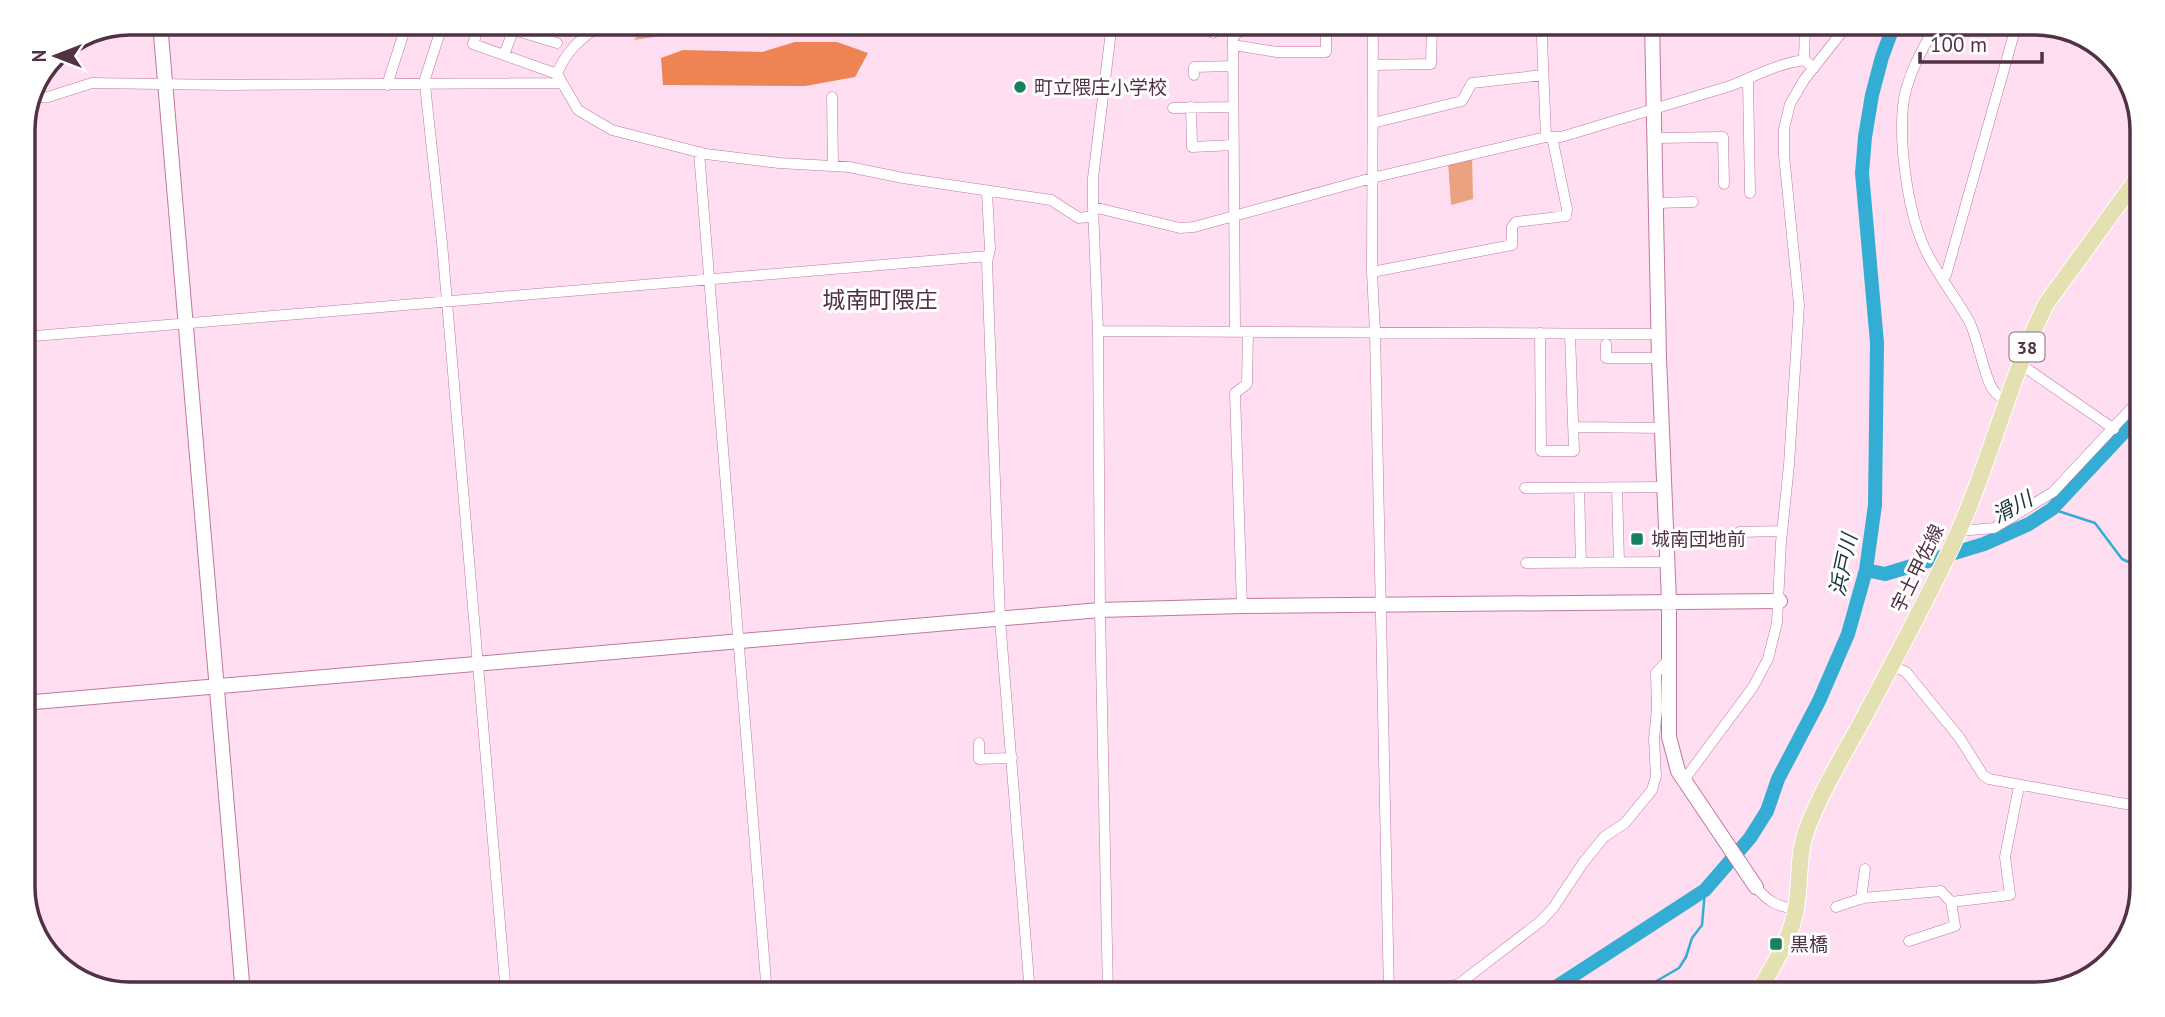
<svg xmlns="http://www.w3.org/2000/svg" width="2165" height="1017" viewBox="0 0 2165 1017" font-family="'PT Sans','Noto Sans JP',sans-serif">
<style>
.green{fill:#eca181}
.forest{fill:#ee8353}
.lines{fill:none;stroke-linecap:round;stroke-linejoin:round}
.stream{stroke:#34add4;stroke-width:2.5}
.river{stroke:#34add4;stroke-width:14}
.street-casing{stroke:#c077a3;stroke-width:11}
.secondary-casing{stroke:#c077a3;stroke-width:16}
.primary-casing{stroke:#fff;stroke-width:18}
.street{stroke:#fff;stroke-width:10}
.secondary{stroke:#fff;stroke-width:14}
.primary{stroke:#e5e0b2;stroke-width:16}
.poi-dot{fill:#16815c;stroke:#fff;stroke-width:2.5}
.labels{text-anchor:middle;dominant-baseline:central;stroke-width:6;stroke-linejoin:round;paint-order:stroke}
.shield{fill:#fff;stroke:#856f7c;stroke-width:2}
.shield-label{font-size:18px;font-weight:bold;fill:#513144}
.poi-label{font-size:19px;fill:#513144;stroke:#fff;text-anchor:start}
.street-label{font-size:19px;fill:#513144;stroke:#fff}
.water-label{font-size:21px;font-style:italic;fill:#1c353f;stroke:#fff}
.quarter-label{font-size:23px;fill:#513144;stroke:#fff}
.rim{fill:none;stroke:#513144;stroke-width:3.5}
</style>
<rect width="100%" height="100%" fill="#fedef0"/>
<path class="green" d="M648,23H696L688,32L634,40Z
M1472,155L1473,199L1451,205L1448,161Z"/>
<path class="forest" d="M795,42H837L868,53L855,77L805,86L663,85L661,58L683,50L762,52Z"/>
<g class="lines">
<path class="stream" d="M2052,509L2095,523L2122,559L2142,568
M1634,994L1679,968L1686,957L1692,938L1702,925L1705,890"/>
<path class="river" d="M1866,570L1885,574L1984,544L2029,524L2052,509L2142,413
M1545,994L1705,890L1750,838L1767,811L1778,779L1819,701L1848,634L1866,570L1875,505L1877,343L1862,173L1865,137L1872,95L1882,57L1892,30L1898,23"/>
<defs>
<path id="street" d="M480,23L473,44L557,74
M603,23C583,37 566,50 557,74L578,110L612,130L706,154L779,163L849,167L903,178L1051,200L1079,218L1093,216
M1189,23L1199,25L1213,33
M1373,23L1372,272L1375,332L1389,994
M1544,23L1542,39L1546,137
M1937,23C1923,48 1906,77 1903,106C1899,147 1908,216 1927,253C1939,277 1956,298 1969,321C1978,338 1985,381 1994,391C1997,395 2002,398 2007,400
M514,30L557,43
M1233,45L1277,52H1326V23
M504,55L516,23
M1804,60L1805,23
M1374,65L1431,64L1432,23
M1194,75V67L1233,66
M1748,80L1750,193
M387,85L407,23
M423,85L443,23
M425,85L442,243L506,994
M832,97L833,166
M34,98L48,97L92,83L227,85L561,83
M1191,107L1192,147L1234,145
M1173,108L1233,107
M1373,123L1462,101L1472,83L1543,75
M1655,138L1723,137L1724,184
M699,152L767,994
M987,192L990,249L987,262L1000,619L1030,994
M1656,203L1693,202
M1093,207L1180,228L1194,227L1372,178L1546,137H1561L1730,86C1756,76 1776,64 1804,60L1814,68
M1372,272L1512,245V227L1516,222L1566,216L1567,209L1552,137
M1942,278L1946,275L2017,23
M1098,331L1659,334
M1235,331L1233,38L1245,23
M1540,333L1541,451H1574L1570,334
M23,337L988,256
M1606,344V358H1659
M2020,364L2114,429
M1574,427L1662,428
M1525,488L1664,487
M1579,488L1581,563
M1617,488L1619,562
M1959,531L1994,528L2053,492L2142,397
M1739,532L1782,531
M1526,563L1667,562
M1242,606L1235,393L1247,384L1248,332
M1892,666L1906,672L1919,688L1959,737L1983,775L1989,779L2142,807
M979,743V759L1012,758
M1684,780L1753,687L1768,659L1777,623L1781,542L1789,465L1799,305L1784,155V129L1790,104L1804,80L1849,23
M1756,887C1768,902 1777,906 1796,909
M1861,899L1865,869
M1836,907L1863,898L1941,891L1951,902L2010,895L2005,857L2019,786
M1909,941L1955,926L1951,902
M2047,991L2048,989
M1108,994L1100,610L1098,331L1093,207V178L1112,23
M1376,994L1427,991L1459,984L1541,921L1553,908L1583,863L1604,837L1625,823L1652,790L1656,776L1654,739L1657,709L1656,673L1668,660"/>
<path id="secondary" d="M160,23L243,994
M1652,23L1659,358L1669,601V737L1678,771L1756,887
M23,703L1100,610L1242,606L1780,601"/>
<path id="primary" d="M1757,994C1772,967 1791,940 1796,908C1801,882 1797,855 1807,829C1821,791 1843,756 1862,721C1893,663 1924,605 1952,546C1989,467 2008,382 2046,304L2142,172"/>
</defs>
<use href="#street" class="street-casing"/>
<use href="#secondary" class="secondary-casing"/>
<use href="#primary" class="primary-casing"/>
<use href="#street" class="street"/>
<use href="#secondary" class="secondary"/>
<use href="#primary" class="primary"/>
</g>
<g class="poi-dot">
<circle cx="1020" cy="87" r="7"/>
<rect x="1630" y="532" width="14" height="14" rx="3.5"/>
<rect x="1769" y="937" width="14" height="14" rx="3.5"/>
</g>
<g class="labels">
<rect class="shield" x="2009.5" y="332.5" width="35" height="29" rx="5"/>
<g class="shield-label">
<text x="2027" y="347">38</text>
</g>
<g class="poi-label">
<text x="1034" y="87">町立隈庄小学校</text>
<text x="1651" y="539">城南団地前</text>
<text x="1790" y="944">黒橋</text>
</g>
<g class="street-label">
<text transform="translate(1917 568) rotate(-64)">宇土甲佐線</text>
</g>
<g class="water-label">
<text transform="translate(2012 507) rotate(-28)">滑川</text>
<text transform="translate(1843 565) rotate(-78)">浜戸川</text>
</g>
<g class="quarter-label">
<text x="880" y="299">城南町隈庄</text>
</g>
</g>
<path d="M0 0H2165V1017H0ZM130 35H2035A95 95 0 0 1 2130 130V887A95 95 0 0 1 2035 982H130A95 95 0 0 1 35 887V130A95 95 0 0 1 130 35Z" fill="#fff" fill-rule="evenodd"/>
<path class="rim" d="M130 35H2035A95 95 0 0 1 2130 130V887A95 95 0 0 1 2035 982H130A95 95 0 0 1 35 887V130A95 95 0 0 1 130 35Z"/>
<g transform="translate(56 56) rotate(270)" stroke="#ffffff" stroke-width="5" paint-order="stroke">
<path d="M0-5L12 26L0 18L-12 26Z" fill="#513144"/>
<text y="-10" font-size="19" font-weight="bold" text-anchor="middle" fill="#513144">N</text>
</g>
<path d="M1920 52v10h122v-10" fill="none" stroke="#513144" stroke-width="3.5"/>
<text x="1930" y="52" font-size="21" fill="#513144" stroke="#ffffff" stroke-width="5" paint-order="stroke">100 m</text>
</svg>
